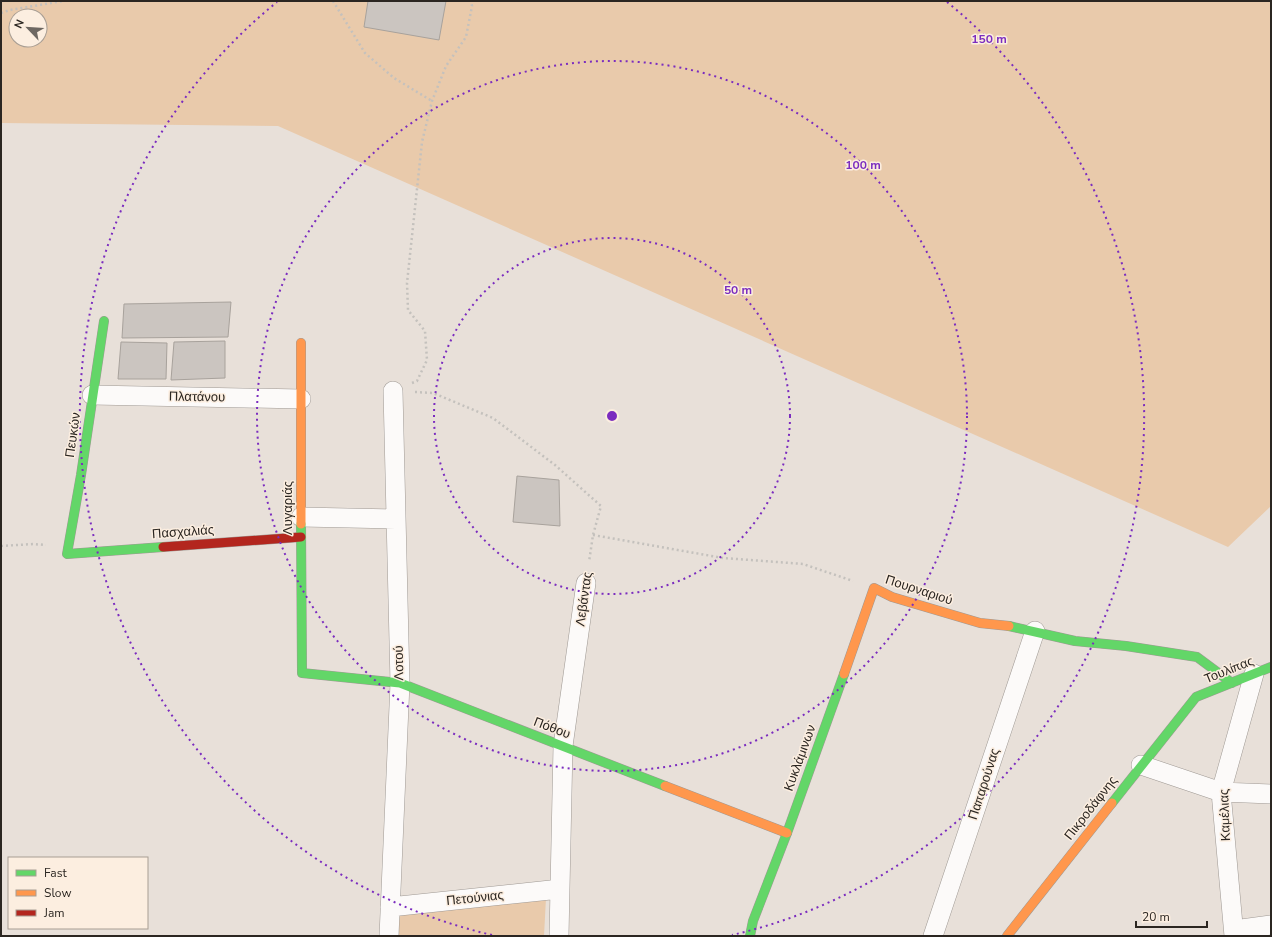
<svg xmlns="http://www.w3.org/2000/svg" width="1272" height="937" viewBox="0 0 1272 937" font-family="'Nunito Sans',sans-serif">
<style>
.green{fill:#e9caab;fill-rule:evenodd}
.building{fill:#cbc5c0;stroke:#a8a29c}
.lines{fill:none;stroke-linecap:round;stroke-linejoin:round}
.street-casing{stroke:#9f9994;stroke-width:20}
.fast-casing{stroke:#9f9994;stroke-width:10}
.slow-casing{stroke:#9f9994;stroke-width:10}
.jam-casing{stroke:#9f9994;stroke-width:10}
.path{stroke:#c4c1bd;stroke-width:2.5;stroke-dasharray:2 3;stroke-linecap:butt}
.street{stroke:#fcfaf9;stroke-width:19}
.fast{stroke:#63d668;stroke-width:9}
.slow{stroke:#ff974d;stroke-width:9}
.jam{stroke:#b3261e;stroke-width:9}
.ring{fill:none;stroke:#7b2cbf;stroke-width:2;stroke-dasharray:2 4}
.labels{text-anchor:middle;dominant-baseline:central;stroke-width:3;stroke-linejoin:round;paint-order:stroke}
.street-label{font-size:13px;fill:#2b2621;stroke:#fceee0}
.centre{fill:#7b2cbf;stroke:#fceee0;stroke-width:2}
.ring-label{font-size:12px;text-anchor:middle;font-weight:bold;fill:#7b2cbf;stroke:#fceee0;stroke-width:3;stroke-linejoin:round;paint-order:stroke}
</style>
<rect width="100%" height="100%" fill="#e8e0d9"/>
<path class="green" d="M1,1H1271V506L1228,547L278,126L1,123ZM16,16H40V40H16Z
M546,898L544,936H398L399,915Z"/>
<path class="building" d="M368,1H446L439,40L364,27Z
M231,302L228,337L122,338L124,304Z
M225,341V378L171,380L174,342Z
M121,342L167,343L166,379H118Z
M517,476L559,480L560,526L513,522Z"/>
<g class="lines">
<defs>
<path id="street" d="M92,395L301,399
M301,517L396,519
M1141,765L1221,792L1271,794
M390,907L560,889
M1234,930L1271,925
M389,936L400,683L393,391
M559,936L563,746L586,583
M933,936L1035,631
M1234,936L1221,792L1254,674"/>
<path id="fast" d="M104,321L81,475L67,554L163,547
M301,524L302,673L400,683L665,786
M1009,626L1075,641L1126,646L1197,657L1232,683
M1112,803L1196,697L1271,667
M750,936L753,921L787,833L844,674"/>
<path id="slow" d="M301,343V524
M844,674L874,588L892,597L980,623L1009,626
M665,786L787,833
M1007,936L1112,803"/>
<path id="jam" d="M163,547L301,537"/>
</defs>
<use href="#street" class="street-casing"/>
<use href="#fast" class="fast-casing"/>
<use href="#slow" class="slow-casing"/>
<use href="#jam" class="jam-casing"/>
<path class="path" d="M333,1L365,53L394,78L432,101
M1,13L10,10L63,1
M412,383L417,381L427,360L425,331L408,310L407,283L422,142L432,101L446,66L466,37L472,6L471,1
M415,392L433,393L493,418L555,465L601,506L593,535L589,562
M593,535L723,558L803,564L853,581
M1,546L33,544L46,545"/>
<use href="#street" class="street"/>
<use href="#fast" class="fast"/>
<use href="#slow" class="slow"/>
<use href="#jam" class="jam"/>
</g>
<g class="ring">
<circle cx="612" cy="416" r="178"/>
<circle cx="612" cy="416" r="355"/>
<path d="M492 935A533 533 0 0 1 277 2M947 2A533 533 0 0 1 732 935"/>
</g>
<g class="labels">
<g class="street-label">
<text transform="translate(197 397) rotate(1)">Πλατάνου</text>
<text transform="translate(73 435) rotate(-82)">Πευκών</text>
<text transform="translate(288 508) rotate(-90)">Λυγαριάς</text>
<text transform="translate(183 532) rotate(-4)">Πασχαλιάς</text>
<text transform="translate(919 590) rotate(18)">Πουρναριού</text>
<text transform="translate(584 599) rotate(-82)">Λεβάντας</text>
<text transform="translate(399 663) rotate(-91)">Λοτού</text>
<text transform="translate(1229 670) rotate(-22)">Τουλίπας</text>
<text transform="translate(552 728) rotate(21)">Πόθου</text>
<text transform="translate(800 758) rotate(-70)">Κυκλάμινων</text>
<text transform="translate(984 784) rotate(-72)">Παπαρούνας</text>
<text transform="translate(1091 808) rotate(-52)">Πικροδάφνης</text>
<text transform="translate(1225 815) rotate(-92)">Καμέλιας</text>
<text transform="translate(475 898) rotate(-6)">Πετούνιας</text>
</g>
</g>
<circle cx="612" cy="416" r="6" class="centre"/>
<g class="ring-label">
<text x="989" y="43">150 m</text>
<text x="863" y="169">100 m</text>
<text x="738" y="294">50 m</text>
</g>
<rect width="1272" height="937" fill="none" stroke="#2b2621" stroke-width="4"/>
<rect x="8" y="857" width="140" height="72" fill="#fceee0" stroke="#a89e94"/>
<rect x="16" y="870" width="20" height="6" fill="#63d668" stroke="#a89e94"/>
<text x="44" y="877" font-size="12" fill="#2b2621">Fast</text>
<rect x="16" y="890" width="20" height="6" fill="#ff974d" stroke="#a89e94"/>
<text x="44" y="897" font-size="12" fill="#2b2621">Slow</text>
<rect x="16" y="910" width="20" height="6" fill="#b3261e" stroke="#a89e94"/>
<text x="44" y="917" font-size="12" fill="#2b2621">Jam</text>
<g transform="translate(28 28) rotate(295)"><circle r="19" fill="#fceee0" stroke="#a89e94"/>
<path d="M0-3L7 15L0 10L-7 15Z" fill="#6d6761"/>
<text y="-6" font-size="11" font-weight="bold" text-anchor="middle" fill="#2b2621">N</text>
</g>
<path d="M1136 921v6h71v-6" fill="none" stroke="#2b2621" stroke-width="2"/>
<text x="1142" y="921" font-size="12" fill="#2b2621" stroke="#fceee0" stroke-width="3" paint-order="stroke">20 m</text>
</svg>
